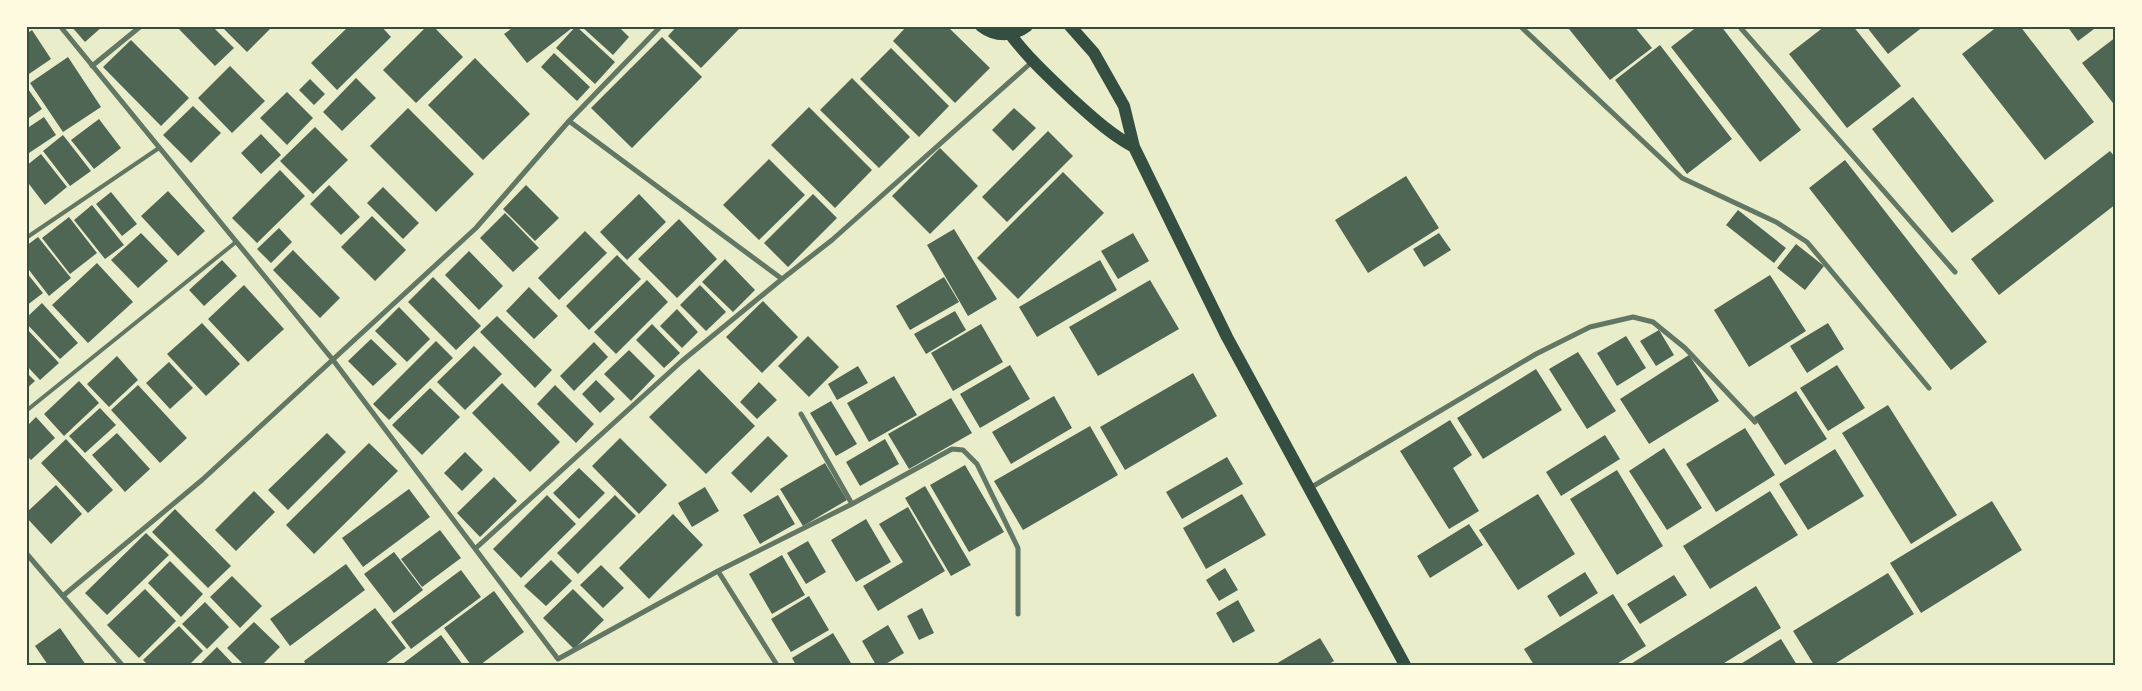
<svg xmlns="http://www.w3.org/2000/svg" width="2142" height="691" viewBox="0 0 2142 691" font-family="'Playfair Display',serif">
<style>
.building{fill:#4f6655}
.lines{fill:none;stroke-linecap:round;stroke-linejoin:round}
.service{stroke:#617663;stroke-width:4}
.minor{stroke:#617663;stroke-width:5}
.primary{stroke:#344e41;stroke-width:12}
.neatline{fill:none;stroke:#344e41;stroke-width:2}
</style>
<rect width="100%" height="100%" fill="#e9edc9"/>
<path class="building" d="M71,26H103L85,42Z
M176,26H212L234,48L215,66Z
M221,26H273L247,52Z
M349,26H381L391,37L337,90L311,63Z
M427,26H433L463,57L416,103L383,70Z
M515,26H570L572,28L527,63L504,34Z
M576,26L615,62L595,84L556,48Z
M581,26H618L629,37L613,55Z
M677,26H739L740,28L701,68L668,36Z
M907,26H947L990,68L955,103L893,41Z
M1573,26H1634L1652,48L1610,80L1569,29Z
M1698,26H1721L1801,130L1760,162L1671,47Z
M1825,26H1853L1901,86L1847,128L1789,54Z
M1866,26H1924L1888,54Z
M1998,26H2020L2094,122L2045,160L1962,54Z
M2067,26H2098L2078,41Z
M32,30L51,59L26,76V34Z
M662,37L702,77L632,148L591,108Z
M2116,37V107L2082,63Z
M131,40L189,98L161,126L103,67Z
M1660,45L1732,139L1687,174L1615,80Z
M891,48L949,106L919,137L860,79Z
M554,53L590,87L577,101L541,67Z
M68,57L101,107L63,132L30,83Z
M475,58L530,114L483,160L428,105Z
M230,66L265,101L232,133L198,98Z
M356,78L376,98L342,131L323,112Z
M852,78L910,137L879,168L820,110Z
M310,79L325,94L314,105L299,90Z
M26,86L42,109L26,120Z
M287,92L313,118L287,145L260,118Z
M1913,97L1994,201L1952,233L1872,129Z
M193,106L221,133L191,163L163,135Z
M809,107L872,170L835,208L771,145Z
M408,108L474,174L436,212L370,146Z
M1014,108L1036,128L1013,151L992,130Z
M44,117L56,135L26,155V129Z
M99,119L121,148L94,169L71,140Z
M315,127L348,160L313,194L280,161Z
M1048,131L1073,156L1007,222L982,197Z
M261,134L281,155L261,174L241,153Z
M63,135L91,171L70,186L43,151Z
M940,148L978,186L930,234L892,196Z
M2110,151L2116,158V204L1999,295L1971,259Z
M41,154L67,187L45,205L26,180V166Z
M769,159L805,195L759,240L723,205Z
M1845,160L1987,342L1951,370L1809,188Z
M280,170L305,196L257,243L232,218Z
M1063,172L1104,213L1018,299L977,258Z
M1406,176L1439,228L1368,273L1335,220Z
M329,185L360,217L341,235L310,204Z
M526,185L559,218L535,241L503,209Z
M383,187L419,223L403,239L367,203Z
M168,191L205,231L178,256L141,216Z
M111,192L137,224L122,236L96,204Z
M639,194L666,222L627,260L600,232Z
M813,194L837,218L788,267L764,243Z
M92,205L124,245L105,259L74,220Z
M1738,210L1786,248L1774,263L1726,225Z
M505,213L539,248L513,272L480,238Z
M372,216L406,250L375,281L341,247Z
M69,217L97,253L70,274L42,238Z
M679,219L717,259L677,298L638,259Z
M279,228L292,242L271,263L257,249Z
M954,229L997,299L968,316L927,245Z
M585,231L607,253L559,300L538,278Z
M141,233L168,261L138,288L111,260Z
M1133,233L1149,261L1118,279L1101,251Z
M1439,233L1451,250L1424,267L1413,249Z
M38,237L71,278L49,296L26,266V246Z
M1796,244L1824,266L1805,290L1777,268Z
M293,250L340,298L320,318L273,270Z
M469,251L503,286L479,310L445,275Z
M617,255L641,279L589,330L566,306Z
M725,259L755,290L733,312L702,282Z
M222,260L237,276L204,306L189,290Z
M1100,260L1117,290L1037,337L1019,307Z
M97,263L133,302L88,343L52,305Z
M26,272L43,293L26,306Z
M1770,275L1806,331L1749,367L1714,310Z
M433,277L481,326L456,350L408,302Z
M944,277L959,302L910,330L896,306Z
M647,280L668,302L616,354L594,332Z
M1150,280L1179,329L1098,376L1069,327Z
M244,285L284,329L248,362L208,319Z
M700,285L726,312L706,331L680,305Z
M529,287L558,316L534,339L506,311Z
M763,301L798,337L762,373L726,337Z
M42,303L78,343L60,359L26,323V318Z
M399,307L430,339L407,362L375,331Z
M677,309L698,332L682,348L660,326Z
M955,311L966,330L926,354L914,334Z
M497,316L552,370L535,388L480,332Z
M202,323L240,364L206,396L167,354Z
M1828,323L1844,349L1807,373L1790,346Z
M652,324L680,353L664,368L636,340Z
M981,324L1003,362L953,391L931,353Z
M26,328L59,363L40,380L26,365Z
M1659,330L1674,355L1656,366L1640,341Z
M808,336L839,367L809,397L778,366Z
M1626,336L1646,368L1617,386L1597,353Z
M371,339L397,364L373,386L348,361Z
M436,341L453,358L389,420L373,404Z
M594,342L608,357L574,391L560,376Z
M474,346L502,374L465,410L437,382Z
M629,350L655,376L631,401L604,374Z
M1578,352L1616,411L1587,429L1549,369Z
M1689,355L1719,401L1649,444L1620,399Z
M117,356L138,380L109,407L87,384Z
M169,362L193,388L170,409L146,383Z
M1010,365L1030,399L980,428L960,394Z
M1837,365L1865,408L1828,431L1800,388Z
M858,366L868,383L837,400L828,384Z
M699,369L755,426L706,474L649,417Z
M1536,369L1562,410L1483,459L1457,418Z
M26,372L35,381L26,389Z
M1193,373L1217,416L1125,470L1100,427Z
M894,376L917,415L869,442L847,403Z
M596,380L615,399L600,413L582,394Z
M79,381L99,403L64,436L44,414Z
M759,382L777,400L757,419L740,402Z
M502,383L560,442L530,472L472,413Z
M138,385L187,438L160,463L111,410Z
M555,385L594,424L576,443L537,404Z
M430,388L460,417L422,455L392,425Z
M1796,391L1827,439L1785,465L1754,417Z
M1054,396L1072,428L1011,464L992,432Z
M951,398L972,433L909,469L888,434Z
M831,401L857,444L836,456L810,413Z
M1888,405L1957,515L1911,544L1842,433Z
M100,408L116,425L85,453L69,436Z
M36,417L55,438L31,460L26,455V427Z
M1450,420L1472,455L1453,468L1479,511L1449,529L1400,451Z
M1090,426L1118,475L1023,530L994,481Z
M1745,428L1775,475L1716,512L1686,464Z
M117,433L150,469L125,492L92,455Z
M327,433L346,452L288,510L268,490Z
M1605,435L1620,459L1561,496L1546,472Z
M768,436L788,456L751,493L731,473Z
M620,438L667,485L639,514L592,466Z
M66,439L113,490L88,513L41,463Z
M885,439L899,464L860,486L846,462Z
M369,443L398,471L314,554L286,525Z
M1664,448L1702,508L1667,530L1629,471Z
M1835,449L1864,496L1808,530L1779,484Z
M465,452L483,470L462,491L444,473Z
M1227,457L1243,484L1182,519L1166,492Z
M825,463L847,500L803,526L780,489Z
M965,465L1004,532L969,552L930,485Z
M579,468L605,493L579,519L553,493Z
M1617,470L1663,546L1617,575L1570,499Z
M494,477L517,501L480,537L457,513Z
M56,485L82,514L51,544L26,517V513Z
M925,486L971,565L951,576L905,498Z
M705,487L719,511L692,527L678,503Z
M409,489L430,517L363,567L342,538Z
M254,491L275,512L236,551L215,530Z
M1770,491L1798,535L1710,589L1683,546Z
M1242,494L1266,535L1206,569L1183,528Z
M1538,494L1575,554L1518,590L1479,530Z
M547,495L576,524L521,578L493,549Z
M615,495L636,516L578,574L557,553Z
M778,495L795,524L760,544L743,515Z
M1992,501L2022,550L1921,613L1890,563Z
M908,507L945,571L878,611L863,586L903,562L879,524Z
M175,509L231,566L208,588L152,532Z
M673,514L703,545L649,599L619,568Z
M866,519L891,562L856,582L831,540Z
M1469,524L1483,545L1430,578L1417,556Z
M440,530L461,558L422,587L401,559Z
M146,533L169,555L107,615L85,593Z
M808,541L826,572L806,584L787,553Z
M394,552L423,590L394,613L364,574Z
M782,555L805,595L772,614L749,574Z
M551,560L572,581L546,606L524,586Z
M170,561L203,594L181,617L148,583Z
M346,564L365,590L290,646L270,619Z
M601,565L624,588L603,608L580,585Z
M1225,568L1238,590L1219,601L1206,580Z
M461,570L481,597L411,649L391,622Z
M1585,572L1598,593L1560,617L1547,596Z
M1888,573L1914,614L1833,665H1814L1793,631Z
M1674,575L1687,595L1640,624L1627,604Z
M232,576L262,606L240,628L210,597Z
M1756,586L1781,628L1721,665H1629Z
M145,589L176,621L139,658L107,625Z
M573,589L604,620L574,649L543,618Z
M494,591L524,632L480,665H471L444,628Z
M1613,594L1646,646L1615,665H1534L1524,649Z
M809,596L829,630L791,652L771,619Z
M1238,600L1255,631L1233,643L1216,613Z
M205,602L229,627L207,649L182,624Z
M375,608L406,648L384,665H306L304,661Z
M922,608L934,633L919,640L907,616Z
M254,622L280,647L262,665H244L227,648Z
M888,625L904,653L884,665H876L862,641Z
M179,626L203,651L189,665H148L143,660Z
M60,628L86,665H48L35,646Z
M833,633L851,663L847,665H796L792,658Z
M441,635L463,665H401Z
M1320,638L1334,661L1327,665H1274Z
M1781,639L1797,665H1739Z
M217,647L234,665H199Z"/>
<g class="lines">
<path class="service" d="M26,238L159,148
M26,411L236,242"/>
<path class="minor" d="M60,26L333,360L558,659L718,571L777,665
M1520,26L1682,178L1776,222L1807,242L1929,388
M1739,26L1955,272
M92,66L141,26
M569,121L782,279L832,240L1032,62
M801,414L852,504
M1310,488L1536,354L1590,327L1633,317L1653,322L1685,348L1755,422
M476,548L682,361L782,279
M26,553L122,665
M718,571L852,504L952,449L963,450L977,464L1018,548V614
M64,595L202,480L476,228L569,121L661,26"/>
<path class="primary" d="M981,26C995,37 1013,37 1027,26
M1070,26L1094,53L1124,106L1134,147L1227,337L1405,665
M1010,34C1028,58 1050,78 1072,99C1092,117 1110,134 1134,147"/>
</g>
<rect width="2142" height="691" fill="none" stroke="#fefae0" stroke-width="55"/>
<rect x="28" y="28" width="2086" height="636" class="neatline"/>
</svg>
